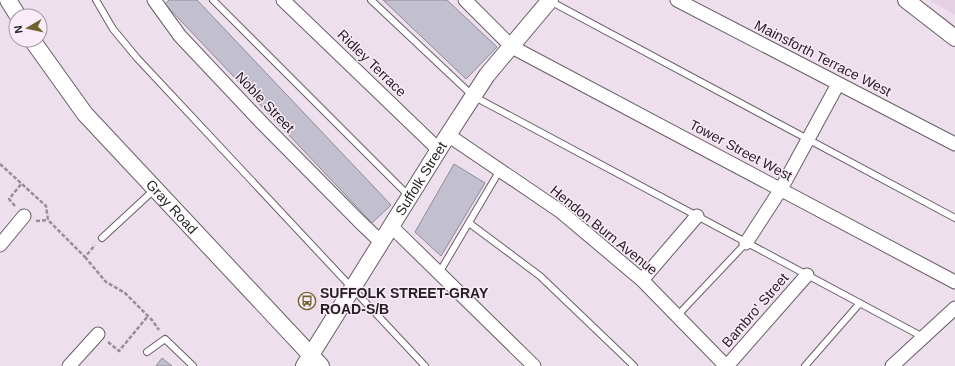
<svg xmlns="http://www.w3.org/2000/svg" width="955" height="366" viewBox="0 0 955 366" font-family="Helvetica,sans-serif">
<style>
.built{fill:#e5d1e3}
.building{fill:#c2bfcf;stroke:#8e8b9a}
.lines{fill:none;stroke-linecap:round;stroke-linejoin:round}
.service-casing{stroke:#6a5e69;stroke-width:8}
.minor-casing{stroke:#6a5e69;stroke-width:15}
.tertiary-casing{stroke:#6a5e69;stroke-width:18}
.path{stroke:#988e97;stroke-width:2.5;stroke-dasharray:4 2;stroke-linecap:butt}
.service{stroke:#fff;stroke-width:6}
.minor{stroke:#fff;stroke-width:13}
.tertiary{stroke:#fff;stroke-width:16}
.labels{text-anchor:middle;dominant-baseline:central;stroke-width:3;stroke-linejoin:round;paint-order:stroke}
.street-label{font-size:14px;fill:#231e22;stroke:#faecf8}
.poi-label{font-size:14px;font-weight:bold;fill:#231e22;stroke:#faecf8;text-anchor:start}
</style>
<rect width="100%" height="100%" fill="#eddfeb"/>
<path class="built" d="M929,0H955V15Z"/>
<path class="building" d="M169,0H197L391,205L372,223L165,4Z
M383,0H447L497,47L466,79Z
M454,164L485,183L441,256L415,232Z
M162,358L172,366H156Z"/>
<g class="lines">
<defs>
<path id="service" d="M96,0L113,29L137,58L425,366
M213,0L410,197
M371,0L473,96L923,337
M550,1L955,218
M469,223L540,276L634,366
M102,238L155,189
M439,273L500,170
M677,316L746,243
M147,352L165,339L193,366
M805,366L860,303"/>
<path id="minor" d="M154,0L180,36L262,123L360,222L381,242
M283,0L439,150
M465,0L512,47L955,282
M677,0L955,144
M448,135L560,211L642,280L726,366
M391,226L534,366
M746,243L781,189L838,84
M0,245L24,216
M642,280L697,216
M69,366L98,334
M727,366L807,275
M892,366L955,308"/>
<g id="tertiary">
<path d="M8,0L18,16"/>
<path d="M906,0L955,38"/>
<path id="s1" d="M32,40L85,114L321,366"/>
<path id="s2" d="M304,366L448,135L487,75L550,0"/>
</g>
</defs>
<use href="#service" class="service-casing"/>
<use href="#minor" class="minor-casing"/>
<use href="#tertiary" class="tertiary-casing"/>
<path class="path" d="M0,164L46,206L48,220L85,257L95,245
M15,206L9,199L22,183
M36,221L48,220
M85,257L106,282L125,293L152,320L159,330
M108,342L119,351L148,316"/>
<use href="#service" class="service"/>
<use href="#minor" class="minor"/>
<use href="#tertiary" class="tertiary"/>
</g>
<defs>
<symbol id="bus-ring" viewBox="-11 -11 22 22"><circle r="9.5" fill="#faecf8" stroke="#6f6330" stroke-width="1.5"/><path d="M-5-6H5V4H4V6H2V4H-2V6H-4V4H-5ZM-3.5-4V0h7V-4ZM-3.5 1.2v1.5H-2V1.2ZM2 1.2v1.5H3.5V1.2Z" fill="#6f6330"/></symbol>
</defs>
<g fill-rule="evenodd">
<use href="#bus-ring" x="297" y="291" width="20" height="20"/>
</g>
<g class="labels">
<g class="street-label">
<text transform="translate(823 58) rotate(27)">Mainsforth Terrace West</text>
<text transform="translate(372 63) rotate(44)">Ridley Terrace</text>
<text transform="translate(265 102) rotate(46)">Noble Street</text>
<text transform="translate(741 150) rotate(28)">Tower Street West</text>
<text stroke="none"><textPath href="#s2" startOffset="221">Suffolk Street</textPath></text>
<text stroke="none"><textPath href="#s1" startOffset="218">Gray Road</textPath></text>
<text transform="translate(604 230) rotate(39)">Hendon Burn Avenue</text>
<text transform="translate(755 310) rotate(-49)">Bambro' Street</text>
</g>
<g class="poi-label">
<text x="320" y="293">SUFFOLK STREET-GRAY<tspan x="320" dy="16">ROAD-S/B</tspan></text>
</g>
</g>
<g transform="translate(28 28) rotate(261)"><circle r="19" fill="#faecf8" stroke="#a49aa2"/>
<path d="M0-3L7 15L0 10L-7 15Z" fill="#6f6330"/>
<text y="-6" font-size="11" font-weight="bold" text-anchor="middle" fill="#231e22">N</text>
</g>
</svg>
